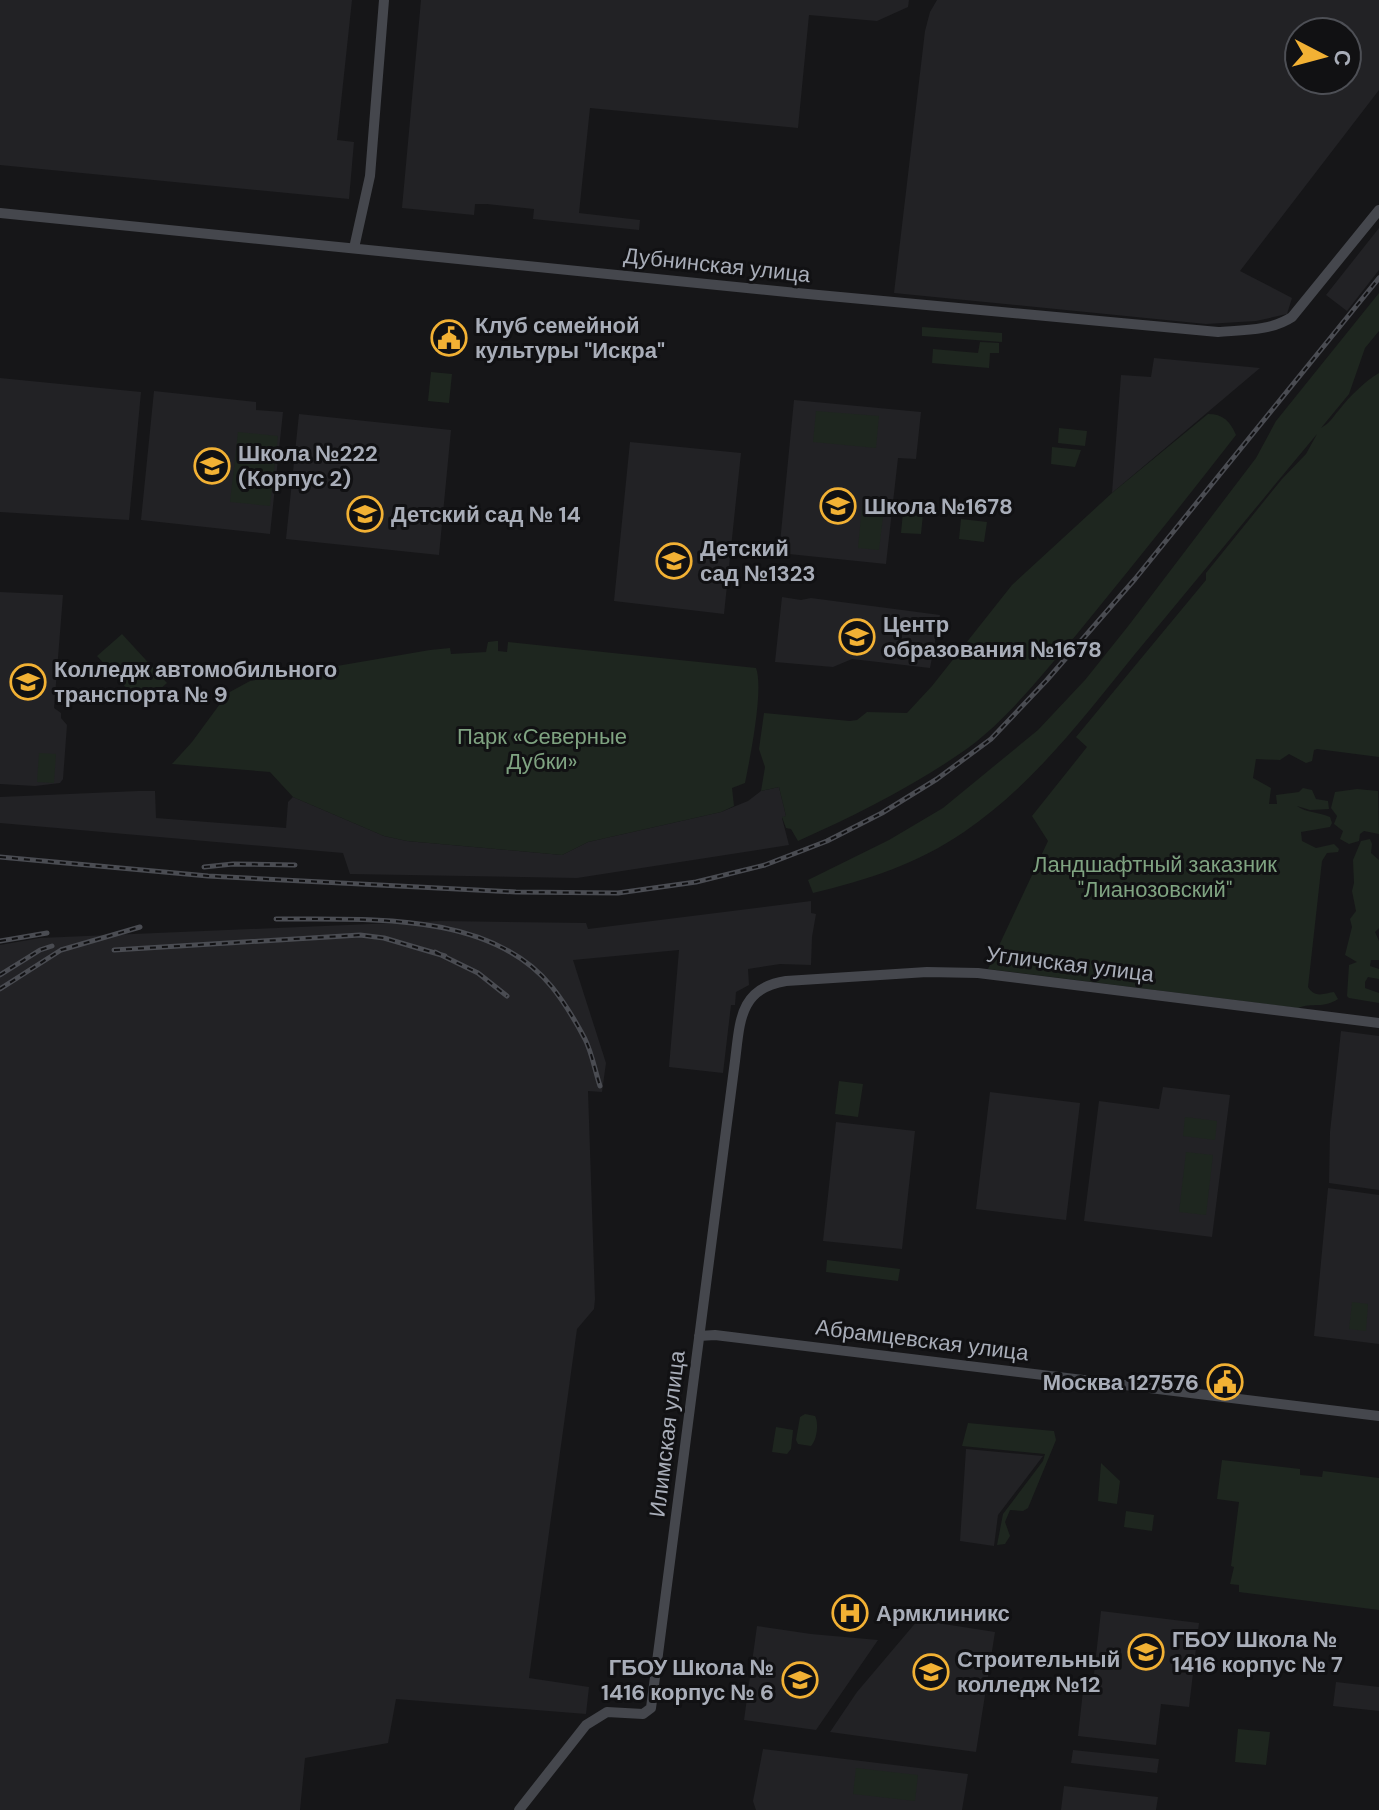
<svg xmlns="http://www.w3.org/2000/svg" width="1379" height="1810" viewBox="0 0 1379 1810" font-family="'DM Sans',sans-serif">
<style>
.built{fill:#222225;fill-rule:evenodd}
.green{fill:#1e261f}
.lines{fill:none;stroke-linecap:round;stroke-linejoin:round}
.secondary{stroke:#45474d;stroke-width:10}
.rail-casing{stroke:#4a4c52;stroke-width:5}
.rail{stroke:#111113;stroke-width:2;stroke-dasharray:6;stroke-linecap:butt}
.labels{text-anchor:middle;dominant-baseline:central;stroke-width:6;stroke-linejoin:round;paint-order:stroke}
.street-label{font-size:22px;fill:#a8adb8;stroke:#111113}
.poi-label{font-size:22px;font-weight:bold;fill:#a8adb8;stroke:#111113;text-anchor:start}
.park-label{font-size:22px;fill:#7fa381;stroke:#111113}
</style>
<rect width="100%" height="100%" fill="#161618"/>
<path class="built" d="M0,0H352L337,140L354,142L349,199L0,165Z
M421,0H909L908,7L877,21L809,15L798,128L590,108L579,213L640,220L639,230L533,219L534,209L487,204H475L474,215L402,208Z
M937,0H1379V90L1240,271L1292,298L1287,314L1256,321L1206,324L894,293L925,31L930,12ZM1299,32H1347V80H1299Z
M1379,228V270L1347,311L1326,295Z
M1154,358L1260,368L1112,493L1121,375L1151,377Z
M0,378L141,392L129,520L0,512Z
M154,391L256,402V410L283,412L270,534L141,520Z
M794,400L921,412L916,459L898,458L886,564L779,553Z
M299,414L451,430L439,555L286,539Z
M630,442L741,453L724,614L614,601Z
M0,592L63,595L54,708L61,713V718L67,725L63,779L60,783L35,786L0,784Z
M782,597L801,600L811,598L940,615L930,668L852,659L833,667L775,662Z
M779,787L786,816L782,818L789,845L577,878L350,874L343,853L0,823V797L138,791H155L156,818L286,828L288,802L293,797L384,836L407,841L562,855L588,842L721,812L748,801L761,791Z
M811,901V913L816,914L812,937L811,965L780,964L748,969L749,985L736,992L735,1005H731L723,1073L669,1067L679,950L573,960L606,1063L602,1092L588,1091L595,1299L594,1309L577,1329L529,1678L589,1687L586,1714L396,1699L388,1743L305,1758L300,1810H0V945L40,938L441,921L586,923L588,929Z
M1341,1031L1379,1036V1190L1329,1183L1330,1132Z
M1163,1087L1230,1095L1212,1237L1084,1221L1099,1101L1159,1109Z
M990,1092L1080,1103L1066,1220L976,1209Z
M836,1122L915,1131L902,1249L823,1241Z
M1328,1188L1379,1195V1344L1314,1336Z
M966,1449L1043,1456L998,1515L994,1546L960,1541Z
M1101,1611L1199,1623L1189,1707L1161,1704L1156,1745L1078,1736L1084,1682L1093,1683Z
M918,1620L995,1632L976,1752L830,1732L857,1692Z
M757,1626L811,1634L878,1640L816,1730L744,1720Z
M1336,1682L1379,1687V1711L1333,1706Z
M763,1749L968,1774L962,1810H756L753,1801Z
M1073,1750L1159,1759L1157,1773L1071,1763Z
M1064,1786L1158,1797L1156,1810H1061Z"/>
<path class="green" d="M1379,293V331L1365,348L1349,394L1321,428C1330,423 1332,418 1339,410C1350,396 1364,382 1379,373V757L1317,749L1314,750L1312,761L1306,763L1289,754L1280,760L1256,759L1253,778L1271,788L1269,804H1277L1276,795L1299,792L1303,788L1312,790L1316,799L1328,801L1329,809L1310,810L1297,806C1306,813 1320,812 1330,817L1332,823L1330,827L1301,832L1302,841L1316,848L1334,844L1339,849L1338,852L1327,853L1322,861L1308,987C1315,999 1325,993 1334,992L1338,999C1323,1009 1313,1002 1298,1008L988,969L1048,841L1032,816L1087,747L1076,737L1206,580V573L1282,479L1306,454L1317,434C1256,507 1196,581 1135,654C1083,718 1033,785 964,832C917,864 867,880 813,893L808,880L889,840L943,808L1038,730L1085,680L1129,625L1256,458L1276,421Z
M922,327L1002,333V342L922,336Z
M980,342L999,343V353H990L989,368L932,363L933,349L978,353Z
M431,372L452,374L449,403L428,401Z
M816,411L879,416L876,448L813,442Z
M1208,414C1223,414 1230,421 1236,435C1184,502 1131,568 1077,634C1043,673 1010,717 968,748C916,785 856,815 798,841L791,829L786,828L782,817L786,816L779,787L761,791L765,767L759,749L764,713L850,721L857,720L867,712L907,713L932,686L1012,585L1112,493Z
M1059,428L1087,431L1085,446L1058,443Z
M238,432L278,436L270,506L230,502Z
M1052,447L1081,450L1075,467L1051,464Z
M862,506L884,509L879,550L858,548Z
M903,512L923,514L921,534L901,533Z
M961,519L987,522L984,542L959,539Z
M122,634L167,683L142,705L97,656Z
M496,641H498V651L507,652L508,642L756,668C764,689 750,758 745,783L732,788L734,806L721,812L588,842L562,855L407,841L384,836L293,797L270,772L172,764L192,742L228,693L250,681L430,650L450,648L451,654L486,652L488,642Z
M39,753L56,754L54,783L37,782Z
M1357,789L1378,791L1379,834L1364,831L1360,834L1359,841L1349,844L1340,839L1343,831L1334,824L1337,816L1331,808L1335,792Z
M1370,839L1372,844L1371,853L1379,860V928L1375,932L1379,941V960H1371L1370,966L1379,969V979L1368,977L1365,982V988L1379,993V1003L1349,998L1347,996L1349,965L1357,962L1345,955L1352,927L1350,919L1356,911L1352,891L1354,883L1353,860L1361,841Z
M839,1081L863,1084L858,1117L835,1114Z
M1185,1117L1217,1121L1215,1140L1183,1136Z
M1186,1152L1213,1155L1206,1215L1179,1212Z
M827,1260L900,1269L898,1281L826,1272Z
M1352,1302L1368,1304L1366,1331L1349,1329Z
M805,1414L815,1416C819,1423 817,1440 811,1446L798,1444L796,1440L800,1417Z
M968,1423L1054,1431L1056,1440L1028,1508L1023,1511L1010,1510L1005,1522L1010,1536L1005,1544L997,1545L1003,1514L1043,1461L1045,1454L962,1446Z
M776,1427L793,1430L791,1449L787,1454L772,1452Z
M1222,1460L1300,1469V1475L1322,1477L1323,1471L1379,1478V1610L1239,1592V1585L1230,1584L1234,1567L1231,1566L1239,1502L1217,1499Z
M1101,1463L1120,1481L1117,1504L1098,1501Z
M1126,1511L1154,1515L1152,1531L1124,1527Z
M1238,1729L1270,1732L1266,1765L1235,1762Z
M856,1768L918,1775L915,1801L853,1794Z"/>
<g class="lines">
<path class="secondary" d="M0,213L797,293L1218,332C1242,330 1271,331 1292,317L1379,210
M354,248L370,176L384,0
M699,1336L715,1335L1379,1416
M519,1810L586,1725L607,1712L643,1714L651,1708L735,1061C740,1022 739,988 786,981L927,972L978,973L1379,1023"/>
<defs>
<path id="rail" d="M0,857L208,876L516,892L618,893L696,882L765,865L827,841L882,813L937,779L991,739L1046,681L1135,579L1379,278
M204,867L233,864L295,865
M276,919C366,920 489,910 552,987C564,1002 576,1022 585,1039C592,1053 595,1071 600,1086
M0,941L47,933
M114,950L360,935L384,938L445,956
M435,952L478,973L507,996
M0,975L40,950L52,946
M0,989L61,950L140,927"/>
</defs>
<use href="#rail" class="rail-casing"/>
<use href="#rail" class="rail"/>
</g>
<defs>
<symbol id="civic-ring" viewBox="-11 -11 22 22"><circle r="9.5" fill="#111113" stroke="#f2b134" stroke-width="1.5"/><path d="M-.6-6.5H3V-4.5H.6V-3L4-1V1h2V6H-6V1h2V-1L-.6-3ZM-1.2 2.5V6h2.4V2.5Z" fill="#f2b134"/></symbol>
<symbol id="school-ring" viewBox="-11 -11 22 22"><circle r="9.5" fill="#111113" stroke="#f2b134" stroke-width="1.5"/><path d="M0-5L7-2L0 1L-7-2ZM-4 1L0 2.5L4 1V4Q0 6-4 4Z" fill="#f2b134"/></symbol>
<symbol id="university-ring" viewBox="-11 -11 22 22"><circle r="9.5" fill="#111113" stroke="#f2b134" stroke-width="1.5"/><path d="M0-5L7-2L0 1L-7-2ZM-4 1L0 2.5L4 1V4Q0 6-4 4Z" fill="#f2b134"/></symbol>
<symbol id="hospital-ring" viewBox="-11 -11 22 22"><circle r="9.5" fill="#111113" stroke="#f2b134" stroke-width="1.5"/><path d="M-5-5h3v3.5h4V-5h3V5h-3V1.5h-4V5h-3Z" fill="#f2b134"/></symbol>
</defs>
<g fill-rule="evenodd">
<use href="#civic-ring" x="429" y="318" width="40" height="40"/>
<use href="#school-ring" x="192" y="446" width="40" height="40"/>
<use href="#school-ring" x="818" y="486" width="40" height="40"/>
<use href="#school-ring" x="345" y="494" width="40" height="40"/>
<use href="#school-ring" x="654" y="541" width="40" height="40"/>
<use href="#school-ring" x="837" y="617" width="40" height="40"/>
<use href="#university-ring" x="8" y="662" width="40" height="40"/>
<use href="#civic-ring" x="1205" y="1362" width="40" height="40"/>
<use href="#hospital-ring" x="830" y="1593" width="40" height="40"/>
<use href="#school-ring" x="1126" y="1632" width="40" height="40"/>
<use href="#university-ring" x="911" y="1652" width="40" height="40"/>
<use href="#school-ring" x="780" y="1660" width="40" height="40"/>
</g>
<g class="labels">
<g class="street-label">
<text transform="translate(717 265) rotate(6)">Дубнинская улица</text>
<text transform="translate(1070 964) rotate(7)">Угличская улица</text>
<text transform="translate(922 1340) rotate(7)">Абрамцевская улица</text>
<text transform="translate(667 1434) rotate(-83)">Илимская улица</text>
</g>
<g class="poi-label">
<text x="475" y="325">Клуб семейной<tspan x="475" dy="25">культуры "Искра"</tspan></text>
<text x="238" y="453">Школа №222<tspan x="238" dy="25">(Корпус 2)</tspan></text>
<text x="864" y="506">Школа №1678</text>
<text x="391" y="514">Детский сад № 14</text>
<text x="700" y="548">Детский<tspan x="700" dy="25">сад №1323</tspan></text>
<text x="883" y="624">Центр<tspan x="883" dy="25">образования №1678</tspan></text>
<text x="54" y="669">Колледж автомобильного<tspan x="54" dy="25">транспорта № 9</tspan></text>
<text x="1199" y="1382" text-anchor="end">Москва 127576</text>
<text x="876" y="1613">Армклиникс</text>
<text x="1172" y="1639">ГБОУ Школа №<tspan x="1172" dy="25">1416 корпус № 7</tspan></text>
<text x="957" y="1659">Строительный<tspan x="957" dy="25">колледж №12</tspan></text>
<text x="774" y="1667" text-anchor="end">ГБОУ Школа №<tspan x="774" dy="25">1416 корпус № 6</tspan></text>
</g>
<g class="park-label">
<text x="542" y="736">Парк «Северные<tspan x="542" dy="25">Дубки»</tspan></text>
<text x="1155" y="864">Ландшафтный заказник<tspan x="1155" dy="25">"Лианозовский"</tspan></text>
</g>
</g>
<g transform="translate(1323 56) rotate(96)"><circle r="38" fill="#111113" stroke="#4d4f55" stroke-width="2"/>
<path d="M0-6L14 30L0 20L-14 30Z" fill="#f2b134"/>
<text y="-12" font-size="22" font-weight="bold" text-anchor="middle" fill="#a8adb8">С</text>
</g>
</svg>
